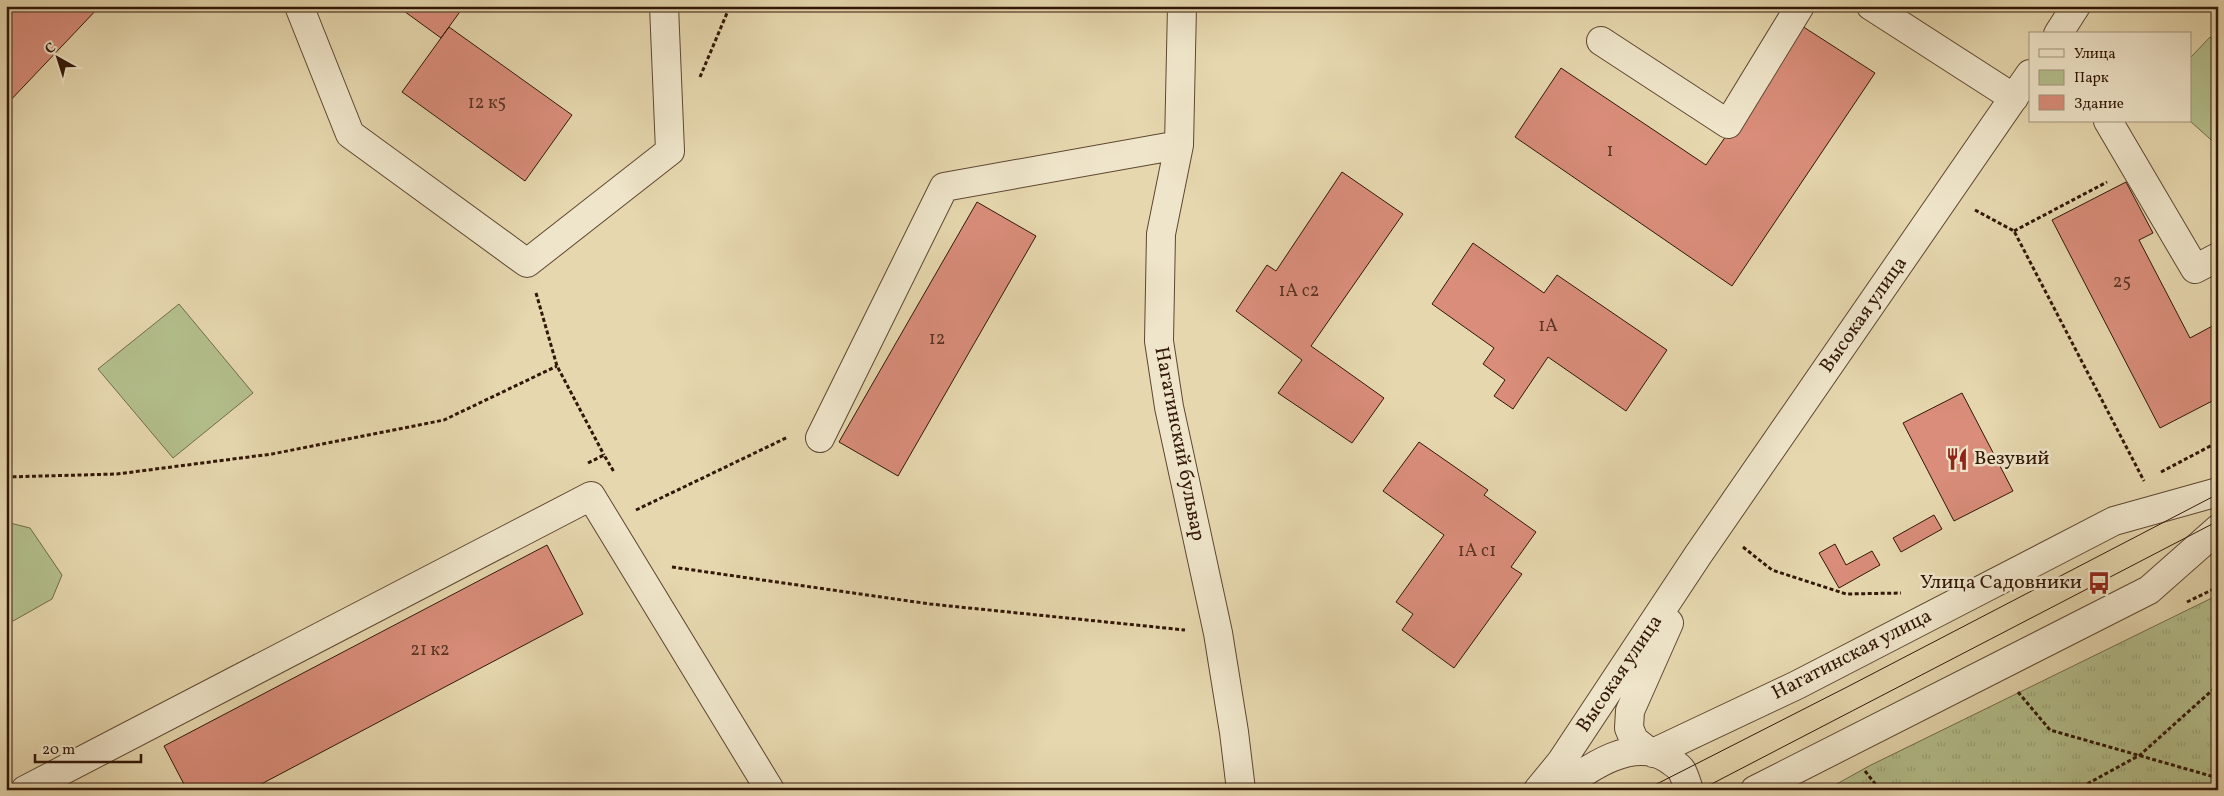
<svg xmlns="http://www.w3.org/2000/svg" width="2224" height="796" viewBox="0 0 2224 796" font-family="Vollkorn,serif">
<style>
.grass{fill:url(#grass-tufts);stroke:#726b4a}
.green{fill:#b3bf8c;stroke:#726b4a}
.building{fill:#d98d7a;stroke:#311707}
.lines{fill:none;stroke-linecap:round;stroke-linejoin:round}
.minor-casing{stroke:#5e4731;stroke-width:30}
.path{stroke:#311707;stroke-width:3;stroke-dasharray:4 2.5;stroke-linecap:butt}
.minor{stroke:#efe5ca;stroke-width:28}
.tram{stroke:#311707;stroke-width:1}
.labels{text-anchor:middle;dominant-baseline:central;stroke-width:5;stroke-linejoin:round;paint-order:stroke}
.number-label{font-size:18px;fill:#5b3424}
.street-label{font-size:20px;fill:#311707;stroke:#efe5ca}
.poi-label{font-size:20px;fill:#311707;stroke:#efe5ca;text-anchor:start}
</style>
<defs>
<pattern id="grass-tufts" width="24" height="20" patternUnits="userSpaceOnUse" patternTransform="scale(1.25)"><rect width="24" height="20" fill="#b3bf8c"/><path d="M3 7l-1-3M5 7V3M7 7l1-3M15 17l-1-3M17 17v-4M19 17l1-3" fill="none" stroke="#9aa377"/></pattern>
</defs>
<rect width="100%" height="100%" fill="#e6d7ae"/>
<filter id="stains"><feTurbulence type="fractalNoise" baseFrequency=".004" numOctaves="4"/><feColorMatrix values="0 0 0 0 .2 0 0 0 0 .09 0 0 0 0 .02 0 0 0 .5 -.17"/></filter>
<radialGradient id="worn" r=".72"><stop offset=".6" stop-color="#630" stop-opacity="0"/><stop offset="1" stop-color="#630" stop-opacity=".3"/></radialGradient>
<path class="grass" d="M2218,595V790H1826L1869,766Z"/>
<path class="green" d="M2210,37L2218,44V146L2190,121V58Z
M179,304L253,393L173,458L98,369Z
M6,522L30,528L62,575L52,599L6,625Z"/>
<path class="building" d="M7,6H100L6,105V7Z
M397,6H464L441,38Z
M1802,26L1875,73L1732,286L1515,137L1561,68L1706,165Z
M449,27L572,115L525,181L402,92Z
M1342,172L1403,214L1311,346L1384,398L1352,443L1278,393L1302,360L1236,311L1267,265L1276,271Z
M2126,182L2153,233L2139,240L2190,338L2218,323V398L2160,428L2052,220Z
M977,202L1036,236L898,476L839,442Z
M1473,243L1544,293L1557,275L1667,350L1626,411L1548,357L1513,409L1494,396L1505,380L1483,364L1494,348L1432,304Z
M1962,393L2013,491L1954,521L1903,423Z
M1419,442L1488,490L1484,495L1536,532L1511,567L1522,574L1454,668L1402,630L1413,614L1396,602L1444,535L1383,491Z
M1934,515L1942,529L1901,552L1893,538Z
M1835,544L1846,565L1872,551L1880,565L1839,588L1819,553Z
M547,545L583,614L250,790H187L164,746Z"/>
<g class="lines">
<defs>
<path id="minor" d="M299,6L350,134L527,263L670,151L664,6
M1182,6L1179,145L1161,234L1159,341L1169,407L1218,633L1234,732L1241,790
M1871,6L2014,98
M2058,34L2076,6
M1601,41L1728,124L1800,6
M2108,121L2195,269L2218,257
M820,438L944,187L1179,145
M1648,751L1634,740L1629,728L1630,711L1669,623
M1653,753L1797,685L2114,521L2218,492
M25,790L591,496L770,790
M1538,790L1561,762L1698,555L2030,74
M1558,790C1586,770 1633,735 1668,759C1672,762 1679,766 1682,771C1685,777 1687,784 1689,790
M1755,790L2149,590L2218,529"/>
</defs>
<use href="#minor" class="minor-casing"/>
<path class="path" d="M700,77L730,6
M1975,210L2014,231L2144,481
M2014,231L2107,182
M536,293L557,366L604,455
M588,463L604,455L614,472
M2161,472L2218,442
M6,477L117,474L272,454L444,420L557,366
M636,510L788,437
M1743,547L1772,570L1846,594L1901,593
M672,567L930,604L1185,630
M2187,602L2218,587
M2018,692L2050,730L2218,778
M1865,771L1880,790
M2076,790L2140,755L2218,685"/>
<use href="#minor" class="minor"/>
<path class="tram" d="M1645,790L1849,686L2218,494
M1700,790L2218,521"/>
</g>
<defs>
<symbol id="restaurant-bare" viewBox="-9 -9 18 18"><path d="M-5-6h1v4h1v-4h1v4h1v-4h1v5L-1.5 .5V6h-2V.5L-5-1ZM5-6V6H3V1.5H1.5Q1.5-4 5-6Z" fill="#8f2418" stroke="#efe5ca" stroke-width="2.5" paint-order="stroke"/></symbol>
<symbol id="bus-bare" viewBox="-9 -9 18 18"><path d="M-5-6H5V4H4V6H2V4H-2V6H-4V4H-5ZM-3.5-4V0h7V-4ZM-3.5 1.2v1.5H-2V1.2ZM2 1.2v1.5H3.5V1.2Z" fill="#8f2418" stroke="#efe5ca" stroke-width="2.5" paint-order="stroke"/></symbol>
</defs>
<g fill-rule="evenodd">
<use href="#restaurant-bare" x="1941" y="443" width="32" height="32"/>
<use href="#bus-bare" x="2083" y="567" width="32" height="32"/>
</g>
<g class="labels">
<g class="number-label">
<text x="487" y="103">12 к5</text>
<text x="1610" y="151">1</text>
<text x="2122" y="282">25</text>
<text x="1299" y="291">1А с2</text>
<text x="1548" y="326">1А</text>
<text x="937" y="339">12</text>
<text x="1477" y="551">1А с1</text>
<text x="430" y="650">21 к2</text>
</g>
<g class="street-label">
<text transform="translate(1864 315) rotate(-55)">Высокая улица</text>
<text transform="translate(1179 444) rotate(79)">Нагатинский бульвар</text>
<text transform="translate(1852 655) rotate(-27)">Нагатинская улица</text>
<text transform="translate(1620 674) rotate(-56)">Высокая улица</text>
</g>
<g class="poi-label">
<text x="1974" y="459">Везувий</text>
<text x="2082" y="583" text-anchor="end">Улица Садовники</text>
</g>
</g>
<rect width="2224" height="796" fill="none" stroke="#e6d7ae" stroke-width="25"/>
<rect x="8" y="8" width="2209" height="781" fill="none" stroke="#311707" stroke-width="2.5"/>
<rect x="12" y="12" width="2199" height="771" fill="none" stroke="#311707"/>
<rect x="2029" y="32" width="162" height="90" fill="#efe5ca" stroke="#a3937c"/>
<rect x="2039" y="49" width="25" height="8" fill="#efe5ca" stroke="#a3937c"/>
<text x="2074" y="58" font-size="15" fill="#311707">Улица</text>
<rect x="2039" y="70" width="25" height="15" fill="#b3bf8c" stroke="#a3937c"/>
<text x="2074" y="82" font-size="15" fill="#311707">Парк</text>
<rect x="2039" y="95" width="25" height="15" fill="#d98d7a" stroke="#a3937c"/>
<text x="2074" y="108" font-size="15" fill="#311707">Здание</text>
<g transform="translate(58 58) rotate(321)" stroke="#efe5ca" stroke-width="4" paint-order="stroke">
<path d="M0-4L9 19L0 12L-9 19Z" fill="#311707"/>
<text y="-8" font-size="14" font-weight="bold" text-anchor="middle" fill="#311707">С</text>
</g>
<path d="M35 754v8h106v-8" fill="none" stroke="#311707" stroke-width="2.5"/>
<text x="42" y="754" font-size="15" fill="#311707" stroke="#efe5ca" stroke-width="4" paint-order="stroke">20 m</text>
<rect width="100%" height="100%" filter="url(#stains)"/>
<rect width="100%" height="100%" fill="url(#worn)"/>
</svg>
